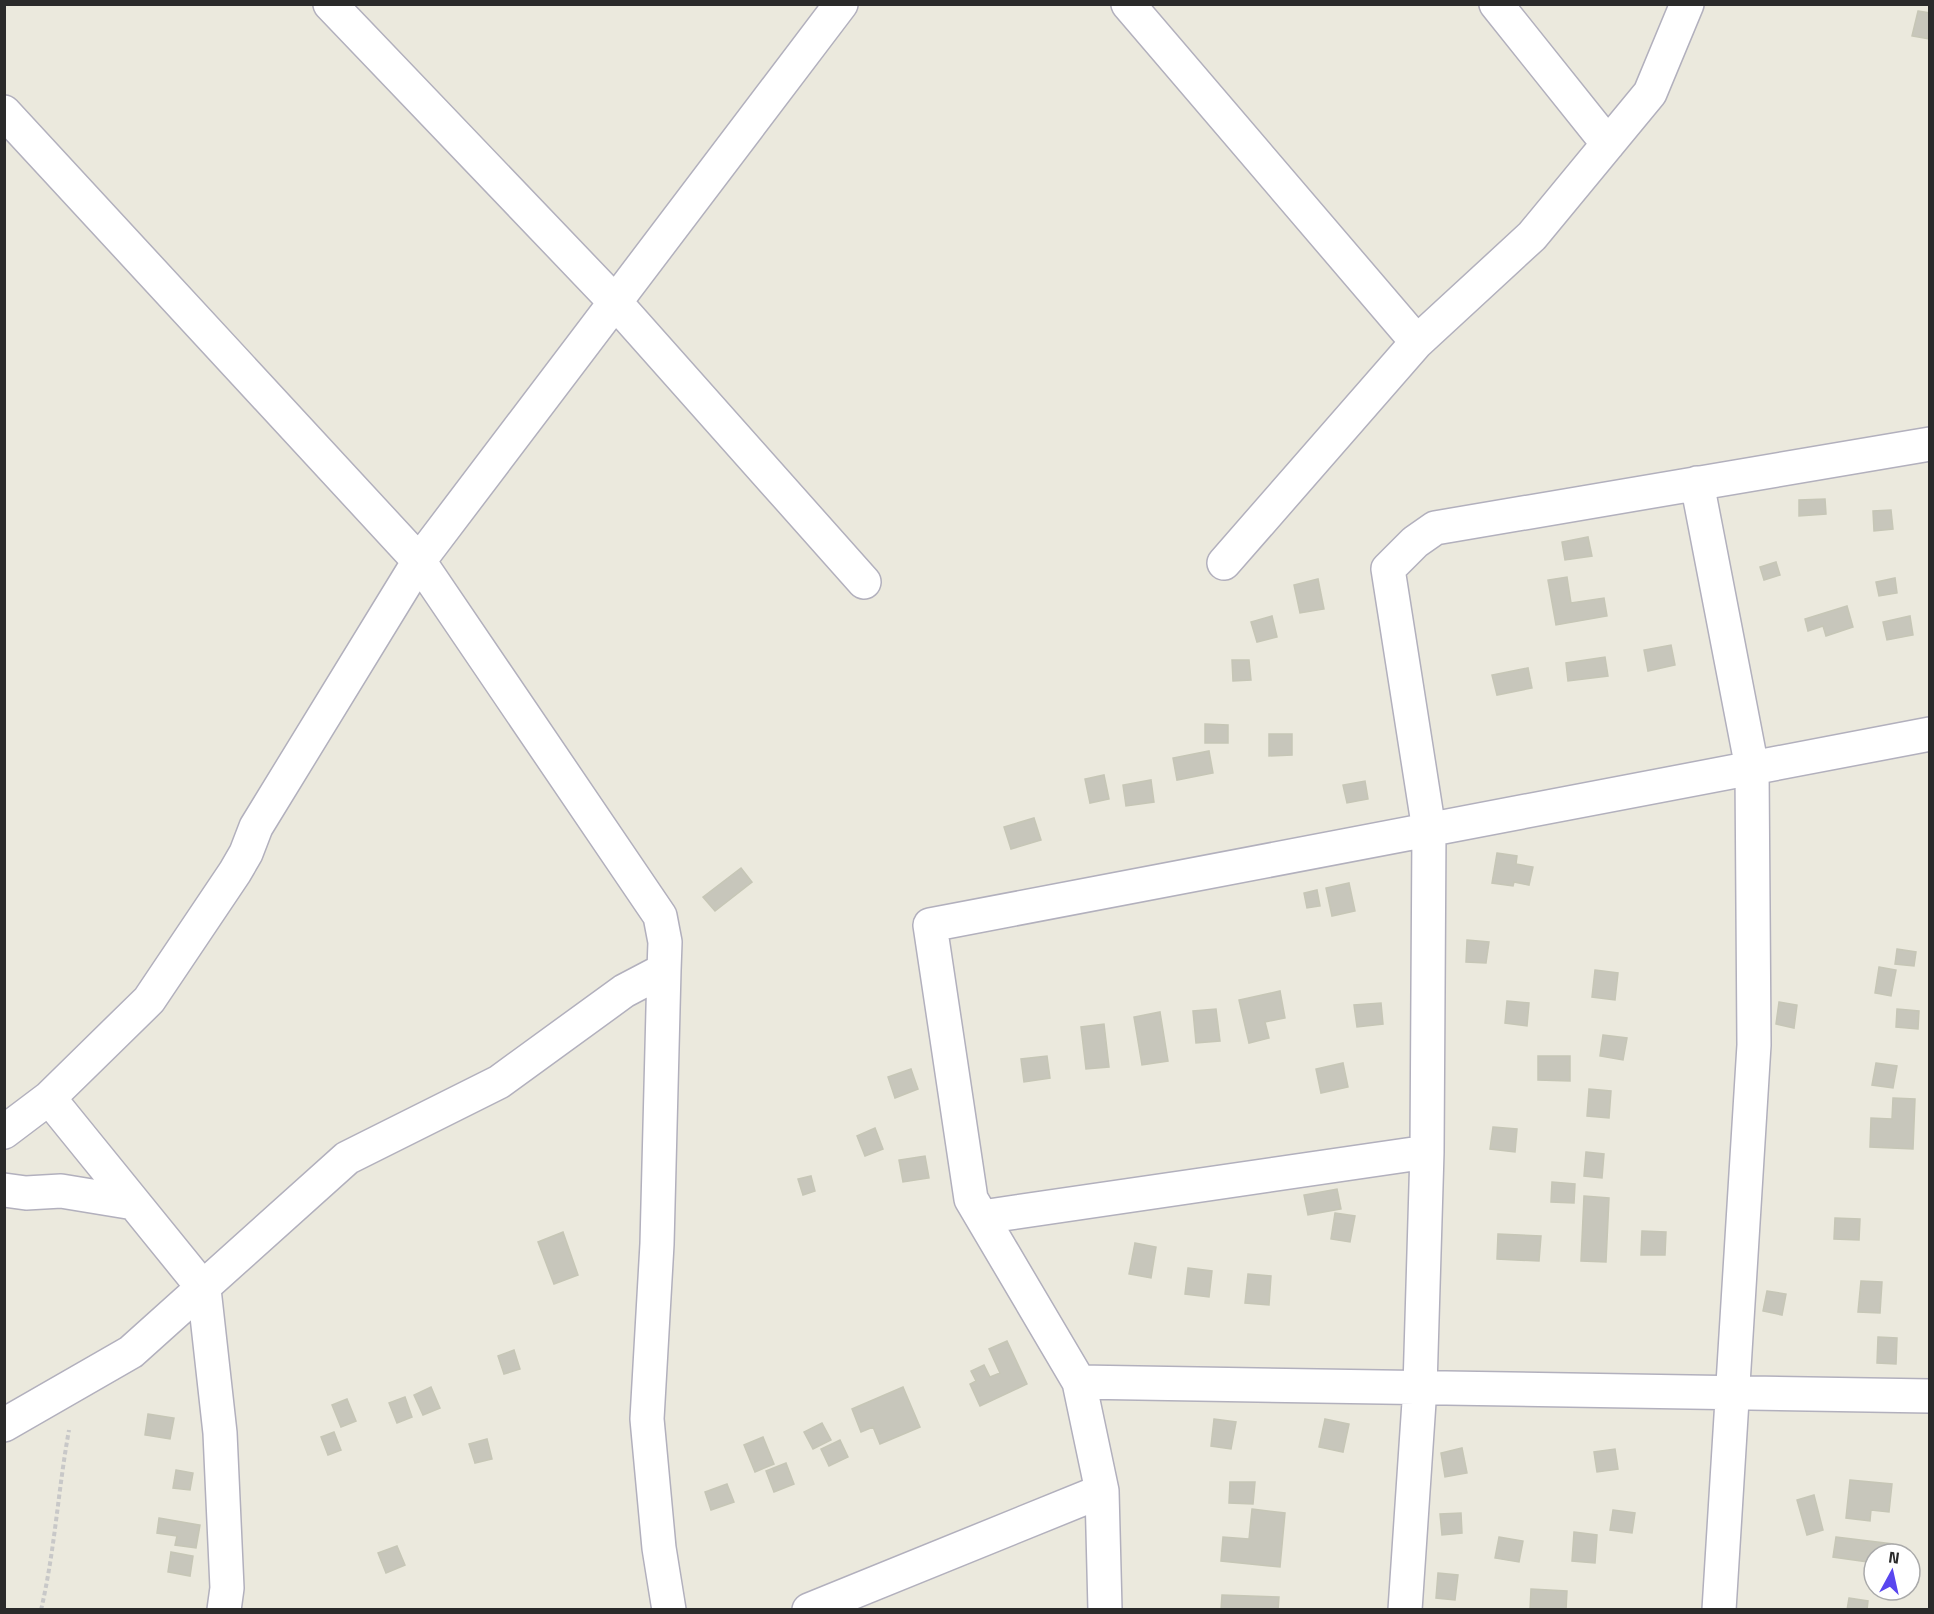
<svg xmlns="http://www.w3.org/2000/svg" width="1934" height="1614" viewBox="0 0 1934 1614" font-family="'Titillium Web',sans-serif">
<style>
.building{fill:#c7c6bb;stroke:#c6c6b6;stroke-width:1.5}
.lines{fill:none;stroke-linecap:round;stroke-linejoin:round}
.minor-casing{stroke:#b2b0bd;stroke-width:36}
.path{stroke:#c8c8c8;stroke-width:4;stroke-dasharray:4.5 3;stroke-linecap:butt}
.minor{stroke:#fff;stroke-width:33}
</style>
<rect width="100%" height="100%" fill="#ebe9dd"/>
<path class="building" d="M1918,11L1930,13V39L1912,36Z
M1825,499L1826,514L1799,516V500Z
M1891,510L1893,529L1874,531L1873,511Z
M1588,537L1592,556L1565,560L1562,542Z
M1776,562L1780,575L1764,580L1760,567Z
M1567,577L1571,603L1604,598L1607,616L1556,625L1548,580Z
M1895,578L1897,593L1879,596L1876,582Z
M1318,579L1324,609L1300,613L1294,585Z
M1847,606L1853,627L1826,636L1823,626L1808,631L1805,619Z
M1272,616L1277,637L1257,642L1251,622Z
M1910,616L1913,635L1887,640L1883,622Z
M1671,645L1675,665L1648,671L1644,650Z
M1605,657L1608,676L1568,681L1566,663Z
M1232,660H1249L1251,680L1233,681Z
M1528,668L1532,688L1497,695L1492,675Z
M1205,724L1228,725V743H1205Z
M1269,734H1292V755L1269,756Z
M1209,751L1213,773L1177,780L1173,758Z
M1104,775L1109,799L1090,803L1085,779Z
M1151,780L1154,802L1126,806L1123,785Z
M1365,781L1368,799L1347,803L1343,785Z
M1034,818L1041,840L1011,849L1004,827Z
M1497,853L1517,856L1516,864L1533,867L1529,885L1514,882L1513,886L1492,883Z
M741,868L752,882L715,911L703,897Z
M1349,883L1355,911L1332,916L1326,888Z
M1317,890L1320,906L1307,908L1304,893Z
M1467,940L1489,942L1486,963L1466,962Z
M1897,949L1916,952L1914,966L1895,964Z
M1879,967L1896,970L1891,996L1875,993Z
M1595,970L1618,973L1615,1000L1592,997Z
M1280,991L1285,1018L1265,1022L1269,1038L1249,1043L1239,1000Z
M1507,1001L1529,1003L1527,1026L1505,1023Z
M1779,1002L1797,1005L1794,1028L1776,1024Z
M1381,1003L1383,1024L1357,1027L1354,1005Z
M1216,1009L1220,1041L1196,1043L1193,1011Z
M1897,1009L1919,1011L1918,1029L1896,1027Z
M1160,1012L1168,1061L1142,1065L1134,1017Z
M1104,1024L1109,1067L1086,1069L1081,1027Z
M1603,1035L1627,1038L1623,1060L1600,1056Z
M1047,1056L1050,1078L1024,1082L1021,1059Z
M1538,1056H1570V1081L1538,1080Z
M1343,1063L1348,1087L1321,1093L1316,1069Z
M1876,1063L1897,1066L1893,1088L1872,1085Z
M911,1069L918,1089L895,1098L888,1077Z
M1589,1089L1611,1091L1609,1118L1587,1116Z
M1893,1098L1915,1099L1913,1149L1870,1147L1871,1118L1892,1119Z
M1493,1127L1517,1129L1515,1152L1490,1149Z
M875,1128L883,1149L865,1156L857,1136Z
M1586,1152L1604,1154L1602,1178L1584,1176Z
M925,1156L929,1178L903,1182L899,1160Z
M811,1176L815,1191L803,1195L798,1179Z
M1552,1182L1575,1184L1574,1203L1551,1202Z
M1337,1189L1341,1209L1308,1215L1304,1195Z
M1584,1196L1609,1198L1606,1262L1581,1261Z
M1335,1213L1355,1216L1350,1242L1331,1239Z
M1835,1218L1860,1219L1859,1240L1834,1239Z
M1642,1231L1666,1232L1665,1255H1641Z
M563,1232L578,1275L554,1284L538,1242Z
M1498,1234L1541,1236L1539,1261L1497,1259Z
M1135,1243L1156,1247L1151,1278L1129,1274Z
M1188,1268L1212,1271L1209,1297L1185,1294Z
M1248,1274L1271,1276L1269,1305L1245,1303Z
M1861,1281L1882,1282L1880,1313L1858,1312Z
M1767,1291L1786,1294L1782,1315L1763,1311Z
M1878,1337L1897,1338L1896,1364L1877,1363Z
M1007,1341L1027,1384L980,1406L970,1384L976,1381L971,1371L984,1365L990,1377L1000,1373L989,1349Z
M514,1350L520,1369L504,1374L498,1356Z
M431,1387L440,1408L423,1415L414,1395Z
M903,1387L920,1427L880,1444L873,1427L861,1432L852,1409Z
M405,1397L412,1417L397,1423L389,1403Z
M347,1399L356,1421L341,1427L332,1405Z
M148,1414L174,1418L170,1439L145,1435Z
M1214,1419L1236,1422L1231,1449L1211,1446Z
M1325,1419L1349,1424L1343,1452L1319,1447Z
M822,1423L831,1440L813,1449L804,1432Z
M334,1432L341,1450L328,1455L321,1437Z
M763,1437L774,1464L755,1472L744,1445Z
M487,1439L492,1459L475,1463L469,1444Z
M840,1440L848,1457L829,1466L821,1449Z
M1462,1448L1467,1473L1445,1477L1441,1453Z
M1615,1449L1618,1469L1597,1472L1594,1452Z
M786,1463L794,1484L774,1492L766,1471Z
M176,1470L193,1473L190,1490L173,1488Z
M1850,1480L1892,1484L1889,1512L1871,1510L1870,1521L1846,1518Z
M1230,1482H1255L1253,1504L1229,1503Z
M727,1484L734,1502L711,1510L705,1492Z
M1814,1495L1823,1530L1807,1535L1797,1500Z
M1252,1509L1285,1513L1280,1567L1221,1561L1223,1537L1249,1539Z
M1613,1510L1635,1513L1632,1533L1610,1530Z
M1461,1513L1462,1533L1442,1535L1440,1514Z
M159,1518L200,1525L196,1548L175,1545L177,1536L157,1533Z
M1574,1532L1597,1535L1595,1563L1572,1561Z
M1499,1537L1523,1541L1519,1562L1495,1558Z
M1836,1537L1893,1544L1892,1554H1874V1578L1866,1577L1868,1562L1833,1557Z
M397,1546L405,1565L386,1573L378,1553Z
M171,1552L193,1556L190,1576L168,1572Z
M1438,1573L1458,1575L1455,1600L1436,1598Z
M1531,1589L1567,1591L1566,1610H1530Z
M1222,1595L1279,1597L1278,1610H1221Z
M1849,1598L1868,1601L1867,1610H1847Z"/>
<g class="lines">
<defs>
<path id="minor" d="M330,4L615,302L864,582
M1128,4L1417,342
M1496,4L1608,144
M4,112L419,561L660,916L665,942L664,970L657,1244L647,1419L659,1548L669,1610
M1697,483L1752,768L1754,1045L1719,1610
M1224,563L1417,342L1532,236L1650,93L1687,4
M49,1098L204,1289L220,1433L227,1588L224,1610
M4,1132L49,1098L149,1000L235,872L246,853L256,827L419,561L841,4
M4,1190L26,1193L61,1191L134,1203
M982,1217L1427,1152
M1079,1382L1930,1396
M4,1425L131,1352L347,1158L499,1082L624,991L664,970
M809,1610L1102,1491
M1105,1610L1102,1491L1079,1382L971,1199L930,925L1930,734
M1405,1610L1420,1387L1427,1152L1429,830L1388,569L1415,542L1435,528L1930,444"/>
</defs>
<use href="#minor" class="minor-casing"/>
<path class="path" d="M41,1610C55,1550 58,1490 69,1430"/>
<use href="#minor" class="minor"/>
</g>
<rect width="1934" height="1614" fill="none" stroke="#2a2a2a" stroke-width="12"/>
<g transform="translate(1892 1572) rotate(8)"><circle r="28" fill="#ffffff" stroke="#aaaaaa" stroke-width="1.5"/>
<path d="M0-4.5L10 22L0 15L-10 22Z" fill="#5946ef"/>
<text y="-9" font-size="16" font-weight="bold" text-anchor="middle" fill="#2a2a2a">N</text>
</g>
</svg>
